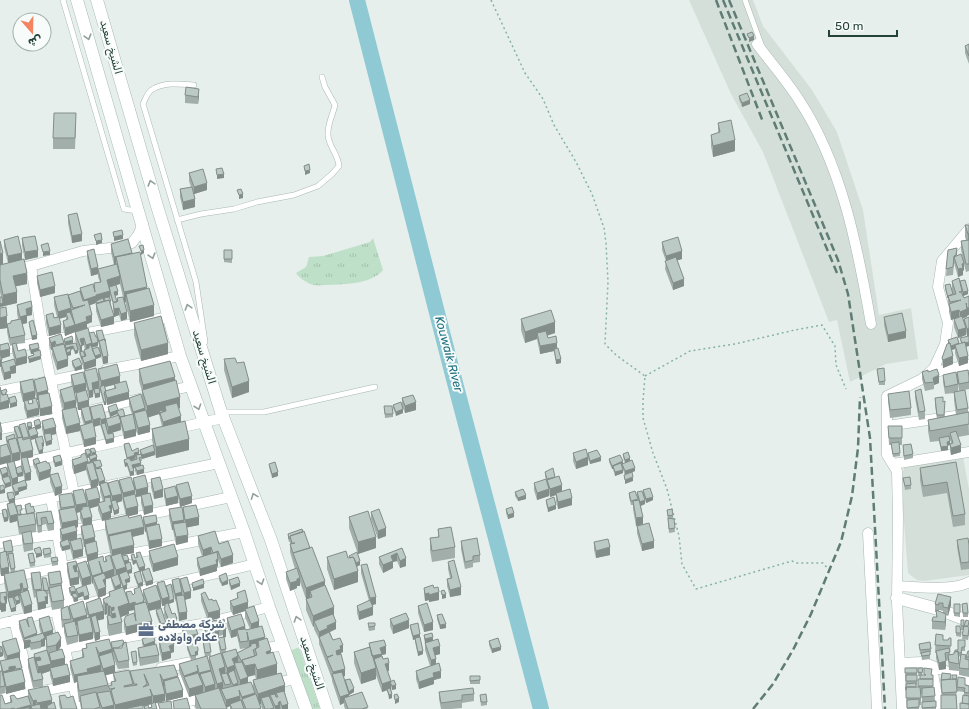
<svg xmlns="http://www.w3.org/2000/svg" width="969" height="709" viewBox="0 0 969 709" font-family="Rubik,Vazirmatn,sans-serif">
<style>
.built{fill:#d4dfda}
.grass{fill:url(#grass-tufts)}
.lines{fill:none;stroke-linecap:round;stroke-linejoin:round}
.river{stroke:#8ec9d4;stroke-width:16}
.service-casing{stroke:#a8b8b2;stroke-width:6}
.minor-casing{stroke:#a8b8b2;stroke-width:11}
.tertiary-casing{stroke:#a8b8b2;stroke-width:13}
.secondary-casing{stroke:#a4bbb3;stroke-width:13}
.path{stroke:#86b3a5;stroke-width:1.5;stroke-dasharray:2 3;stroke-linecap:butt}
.service{stroke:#fff;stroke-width:5}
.minor{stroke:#fff;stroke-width:10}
.tertiary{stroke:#fff;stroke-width:12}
.secondary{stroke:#fff;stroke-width:12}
.rail{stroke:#5f7d75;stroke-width:2.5;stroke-dasharray:8 4;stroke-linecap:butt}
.wall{fill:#a1aea9;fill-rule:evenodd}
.shaded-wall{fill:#838d89}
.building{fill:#bbcac4;stroke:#838d89;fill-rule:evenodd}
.oneway{stroke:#92a09c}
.labels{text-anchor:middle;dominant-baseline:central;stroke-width:4;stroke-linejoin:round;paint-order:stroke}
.street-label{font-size:11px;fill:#24423a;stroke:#f7fbf9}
.service-label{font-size:11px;font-weight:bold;fill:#4e5e75;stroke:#f7fbf9;text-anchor:start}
.water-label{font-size:12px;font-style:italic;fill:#1c6f80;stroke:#f7fbf9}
</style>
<defs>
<pattern id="grass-tufts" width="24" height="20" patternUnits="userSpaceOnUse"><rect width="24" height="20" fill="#bfe0c8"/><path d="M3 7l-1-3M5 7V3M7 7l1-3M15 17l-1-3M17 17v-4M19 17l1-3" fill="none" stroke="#a4c1ad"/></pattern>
</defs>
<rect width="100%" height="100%" fill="#e6efeb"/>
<path class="built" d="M689,0H753L763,26L812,90L837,132L863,210L879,315L911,308L918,359L886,364L850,382L837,320L829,322L763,152L731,94Z
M963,457L969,489V575L924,581L917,580L908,573L901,484L904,467Z"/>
<path class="grass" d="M373,238L383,270C370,285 344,284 327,285C323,285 318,286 314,285C308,284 299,278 296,273L306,267L309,257L323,256L370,242Z
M299,647L320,709H310L290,651Z"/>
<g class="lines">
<path class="river" d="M357,0L454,379L541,709"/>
<defs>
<path id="service" d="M63,0L124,209L137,211
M745,0L761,44
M194,85C181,84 165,82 153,89C148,91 145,99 143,104L196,282L205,342
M177,220L201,214L234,209L257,202L294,195L318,186L332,174L339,166C338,153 327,145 328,133C328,123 333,114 335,105L325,87L322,77
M223,412H264L375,387"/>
<path id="minor" d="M757,44C771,63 787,81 799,100C842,165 858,249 871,324
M31,266L43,342L74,493
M0,271L31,266L83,251L119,247L132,243L138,235L143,224
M0,350L169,317
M106,370L180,356
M929,373L969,365
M0,391L84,374
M166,392L191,386
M887,426L969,414
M0,429L58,418L143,398
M893,464L969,452
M0,468L223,418
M51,498C57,534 64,571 69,607
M0,508L219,463
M868,533L877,709
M0,543L56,534L231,497
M0,579L244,532
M897,586C916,587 954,591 969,582
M56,611L79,709
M14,620L32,693
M0,624L255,564
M65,648L207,623L269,607
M257,650L283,645
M901,663L922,662L969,680
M932,667L939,709
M161,668L192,662
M178,679L190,709
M271,684L295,679
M0,699L125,675
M151,709L208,697
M902,709L897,602L898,518L897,471L887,455V396L922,379L934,368L945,344L948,323L938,287L942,261L969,229"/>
<path id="tertiary" d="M897,598L938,609L969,621"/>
<path id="secondary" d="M77,0L180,356L244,532L269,607L306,709
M97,0L157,206L221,412L271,540L327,709"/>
</defs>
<use href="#service" class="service-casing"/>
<use href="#minor" class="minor-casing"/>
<use href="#tertiary" class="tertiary-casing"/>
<use href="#secondary" class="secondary-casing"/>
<path class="path" d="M491,0L525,73L543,99L554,125L576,162L592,194L604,228L606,243L608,282L605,344L616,355L645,376L643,401V418L653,453L667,489L679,536L682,564L696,589L792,561L797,563H823L830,571
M645,376L690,351L735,344L795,330L822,325L835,346L836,365L846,389"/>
<use href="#service" class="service"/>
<use href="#minor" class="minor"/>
<use href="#tertiary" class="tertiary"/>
<use href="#secondary" class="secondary"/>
<path class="rail" d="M716,0L763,122
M723,0L837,273
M729,0L838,260L848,294L870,438L885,709
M753,709L773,684L793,650L811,614L841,542L852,496L858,448L860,397"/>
</g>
<path class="wall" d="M969,44V64L965,53V46Z
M185,95L199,96L198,104L185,103Z
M739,96L750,104L742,107L739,99Z
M718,123L735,151L713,157L711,146V135L718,133Z
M76,125L75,149H53V138Z
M189,173L207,190L194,194L195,207L183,210L180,197V189L191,187L189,181Z
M68,215L82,241L72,243L68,223Z
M965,225H969V271L966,272L964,264V270L963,271V275L958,277L954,263L953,275L946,276L948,250L957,256L963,261L961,249V241L966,240L965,237Z
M22,238L38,257L25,260L22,246Z
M4,240L22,260L27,284L16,286L17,303L0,307L1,297L0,292V241L3,264L8,263L4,247Z
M662,242L682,259L677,260L684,286L673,290L665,269L666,261L662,250Z
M111,244L132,253L147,289L154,316L130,322L126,305V302L125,303L127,319L121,321L119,315L114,317L113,310V304L110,295L111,304L114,324L101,327L96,311V303L90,305L92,322L87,324V328L89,333L98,346L92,348V349H99V345L96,335V331L108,363L103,364L101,355V357L96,359V366L84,370L75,339V330V332L65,336L63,328V321L66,320V317L59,319L61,333L49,336L46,323V315L54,318L57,317L54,305V297H68V295L80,291V288L94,287V283L100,282L98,277V269L114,265L111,252ZM120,284L123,297L117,298V301L115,296L118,295L109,287ZM84,345L85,350H84V355L82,351V346Z
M232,250V263L224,262V259Z
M87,251L98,274L91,276L87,258Z
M37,276L55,293L40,297L37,283Z
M952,281L960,283L968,294L963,296L964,298L969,296L967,316V314V317L962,318L964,323V319L969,317L967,336L966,332V335L958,338L954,327V319L959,317L951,320L949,312V306L948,303V299L945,289V285L952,288Z
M17,305L32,315L27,316V323L22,324L25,335V343L17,344L18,351L27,363L16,366V373L11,374V378L4,380L1,370L0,345L10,356L1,359L2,363L14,359L12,351V345L10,346L7,332V328L0,329V308L7,324L11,323V321L18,319L17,313Z
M884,317L906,338L888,342L884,325Z
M521,319L555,333L547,336L548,338L557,348L561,363L556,364L554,351L540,354L537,339L525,343L521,330Z
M29,322L37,339L32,340L29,325Z
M134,323L168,354L141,361L134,335Z
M49,338L64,341V339L73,343L78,353L75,354L73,349L70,350L71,355L68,356V366L57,370L52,355V350H51L49,345Z
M960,338L966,347L968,363L959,366L955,353V349L952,350L953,364L943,368L942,358L948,344V340L959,344H961Z
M29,345L39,350L41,359L29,363L28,357L33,355V354H31L29,349Z
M224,359L249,392L232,398L224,370Z
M72,361L82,369L75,371L72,365Z
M98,369L120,382L129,399L107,405L106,402V405H104L100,390V397L95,398L94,390L93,397L89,398L86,386V390L90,411V407L106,419L117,416V414L110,417L108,411V407L118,411L125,416L132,414L129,405V398L142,396V391L139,381V369L175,381L180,408L179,409L181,422L189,450L156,458L152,440V429L162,427L159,414L148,417L150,432L138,435L136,431V436L124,439L121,426V430L108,434L114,442L106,444L101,427L100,425L94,427L96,444L84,447L80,431L66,434L62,418V410H63L60,397V390L72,387L71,382V375L84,376V371L98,376ZM114,385V389L106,391L105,387ZM74,393H76V400ZM76,401L78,410H81V415L84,425L80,426L76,407Z
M877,369L885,381V385H879Z
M922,372H928L939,383L934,385V389L925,391L922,379Z
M957,372L969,377V389L959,391L958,384V392L968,408L969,435L958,437L961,452L951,455L950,451V444L951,443L950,439H949L950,445H947L948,450L941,451L939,441L930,442L928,431V420L937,419L935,405V398L943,402L945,417L956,415L954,400V393L945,394L943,382V375L957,379Z
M34,380L48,393L52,414L40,416L38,403V400H37L35,394V398L39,415L27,418L24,408V401L23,402L20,390V382L34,384ZM28,400H32V404H29Z
M915,391L925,411V419L919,420L915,398Z
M888,394L911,408V415L890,418L888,401Z
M402,398L416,410L405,413L402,406Z
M393,405L403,413L396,416L393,408Z
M384,406L393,414V417L385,418Z
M34,421L41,428L36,430L38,438L44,446L43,447V453L39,454L35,442V439L31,440L33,457L28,458L31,480L25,481L27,489L19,492V494L15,496L12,488V487L11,484V486L5,488L0,472V469H7V444L6,441V437L17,444V441L14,431V427L19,429V425L28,433L27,427V423L32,428L35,427ZM20,455L21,460V467L16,468L14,461L20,460ZM23,473L25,481L18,483V477L23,476Z
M42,421L56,434L51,435L52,444L46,446L42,429Z
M888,426L902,438V445H899L900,456L893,457L891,445H889Z
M124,444L132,451L139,454H140V450L155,455L142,459V458V461H140L141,465L144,473L137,475L135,471V468L133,469L134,475L130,476L127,466L125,467L124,463V460L127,459L124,448Z
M903,445L913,454V458L904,460Z
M90,449L96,455L97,460L102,470L105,482L108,487V483L119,484V480L133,485V478L148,493L153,512L144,515L141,503V496L136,497L135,490V494L138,514L128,516L129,518L144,534L133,537L134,553L122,555L129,562L132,573L128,574L130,582L127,583V589L124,590L126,595V592L133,595L134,594V589L144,603H145L143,597V590L157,588V583L166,586L174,602L169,604L172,614L177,619V627L169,628L164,615L165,606H162L161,602V608L149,611L152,628L126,635L124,628V620L135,617L134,610L129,611V609V614L121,617L122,622V633L109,636L107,627V616H108L107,614L105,615L104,614V619L98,620L100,639L95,641L93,633V639L79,642L77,625L76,626L78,635V642L67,645L64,632V627L62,628L61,616V609L63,608L52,610L49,595L48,573L62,583V591L64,600V607L69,612V606L87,618L88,617L86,610V603L103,607V599L109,596V592L114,590L111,580V578L106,579V586H105L106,595L98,598L93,583L92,584L91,581V584L82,586L79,577V584L70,586L67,571V563L77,572H78L77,564L88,565V562L85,551V547H84L81,534V526H83L80,518V512L76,513L78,527L76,528L77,539L69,541L70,549L62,551L60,546V542H61L60,537V529H61L59,517V510H60L59,503V495L73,497V491L85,497V490L91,488L86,470L74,474L72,467V460L81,457V455L88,463L90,462L89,458H87L85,454V450L90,452ZM98,484L99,486H100V491L103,502H100L92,488L98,486ZM122,498L126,516L105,520V528L111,557V561L105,557V561L104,562L98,558L92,524L90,508L98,506V510L102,521L111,518V513H112V507L114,515L119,513L117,503L122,501ZM119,577L122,587L121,588Z
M573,453L588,455L601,461L590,464L588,459V465L576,469L573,461Z
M623,454L630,461L635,471L625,475L622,467V465L621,466L623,473L615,476L613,469H612L609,462V459L623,464L625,463L623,457Z
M53,457L62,465L55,467L53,461Z
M33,460L40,463L51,475L62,493L55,496L50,482V477L39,481L36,472V469H35L33,464Z
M956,462L965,514V525L953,527L947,493L923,497L920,480V468Z
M269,464L278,476L272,478L269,467Z
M545,472L555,477L562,491L572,505L558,509L556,501V495L550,497L549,493V496L537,500L534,490V483H547L545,476Z
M903,478L911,485V489L905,490Z
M151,479L163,497L154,499L151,487Z
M176,485L192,503L180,507L178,498V503L166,506L164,496V489H176Z
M643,490L653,500L646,503L643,494Z
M515,492L526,499L518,501L515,496Z
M637,492L645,504L641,506L643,524L654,548L642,551L637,533V526L642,525L636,526L633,509V505H631L629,497V493L638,500L637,496Z
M7,493L15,502L16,508L22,514H21V515L26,514L25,508V505L31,507L35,516L36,524V532H31L33,543V550L24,552L22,540V534H19L17,521L10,523L8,518V521L4,522L2,514V510H7V504L9,503L7,497Z
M546,500L556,509L548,512L546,503Z
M183,507L199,525L187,527L188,542L176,545L173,530H172L169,517V509L183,512Z
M506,509L514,517L508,519L506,513Z
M667,510L673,515L675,532L669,533L668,522Z
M51,511L54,523V530L48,531L46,524L42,525V532L38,533L36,521V513Z
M371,512L386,536L378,539L371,519Z
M143,517L157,524L162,546L149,549L146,532H145L143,525Z
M349,517L376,548L358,554L349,528Z
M302,529L325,585L334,617L336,629L330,632L333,640L343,652L341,653V655L345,676L343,677L345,681L354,692L349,695V697L368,709H345L344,706V703L340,705L332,681V679L319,644V639L314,629V626L313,627L306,610V599L300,582V586H297V588L290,591L286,579V572L295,569L290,552V542H289L288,538V534Z
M438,529L455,547V558L432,562L430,550V538L438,537Z
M198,536L219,544L233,563L221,567L218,560V566L217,567V571L200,576L197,565V558L202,556L198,544Z
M957,540L969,545V569L961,570L957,547Z
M70,541L83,556L73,559L70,548Z
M461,541L480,555V562L473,563V567L465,569L461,549Z
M3,542L13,551V555L15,568V572L28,591L32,612L24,614L20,601V603L16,605L14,600V598L16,611L11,612L8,599L7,597V603L6,604V611L1,612V610H0V593L6,592L4,582V576H1L0,571V553L4,552ZM7,556H8L11,573H9Z
M594,542L610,555L596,558L594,550Z
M402,548L406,566L400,568L397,561L393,562V568L383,573L379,564V557Z
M43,549L51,553V557L44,558Z
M149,551L178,565L153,572L149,559Z
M136,553L145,570L153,584L146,586L142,574V571L140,572L143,586L138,587L134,576V573L139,571L136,563L133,565L131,559V555L135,558H136Z
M28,554L35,562V566L30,567Z
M349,556L360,565L357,567L358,582L334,590L327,569V557L348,558H349Z
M51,558L58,561V565L52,566Z
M448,562L461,595L450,597L447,586V579L450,578L448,569Z
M361,565L376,604L372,605L373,615L359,620L357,613V606L369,601L361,573Z
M31,573L42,589V591H43L42,578L49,590V594H47L48,604H46V608L38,610L36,597L34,598L31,581Z
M219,576L228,584L222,586L219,580Z
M180,579L191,598L185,600L187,619L179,621L176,602L172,588V580L180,584Z
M229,580L240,586L231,590L229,584Z
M86,585L89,599L84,600L83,596L78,598L76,593V589Z
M69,588L76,593L78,601L74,602L72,596H71L69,592Z
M424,588H434L439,600L429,602V600L425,601L424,595Z
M237,593L248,608L259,626L265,638L271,653L277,674L285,693L288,709H262L261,704L260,705L261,709H230V706L227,707V709H196L195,706V695L197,694L189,697L179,671V664L205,657L203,644V640H207L204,629V625L213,640L209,641L211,656H207L209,661V657L220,653L218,639L215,640L212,629V621L218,625L222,624V620L226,637H224L226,652L237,654V653L247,648L240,649L237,636L231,638L227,626V618L245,626L246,630L250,629L245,617V611L233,615L230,609V601L237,599ZM223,635V637L219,638V636ZM255,675L256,679L253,680V689L248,683V677Z
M201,594L209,600L220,618L208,621L201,601Z
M938,594L951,605L948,616L946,615V622L945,630L932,629V621L936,617V612H935V604ZM939,610L943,611V613L939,611Z
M960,604V617L954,616V613Z
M962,604L968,613V617H963Z
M418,606L433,630L424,632L418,613Z
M156,610L166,627L161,628L156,614Z
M437,615L446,628L440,629L437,619Z
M27,618L37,635L41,634L39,626V619L53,633L61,646L58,651L65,664L70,682L53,686L50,675V671L42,674L43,679V687L33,688L28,667V659L34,657V654L46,650V639L45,640V646L41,647V648L31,650L30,647L24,649V644L19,628V621H27Z
M390,619L409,628L393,634L390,626Z
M961,620L964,626L966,620L969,625L968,627H969V634L968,640L962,639L963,630H961Z
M375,623V630L369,631L368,627Z
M410,625L420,638L423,654L418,656L415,642V639L413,640L410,628Z
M956,626L961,633V637L956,636Z
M182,628L198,641L187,644L185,643L182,635Z
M936,634L943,640H948L951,638L950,655L954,654L958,650L965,640V651H962V655L966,659V657L969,651V677L959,675V668L961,657L958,656L959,671L949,670L948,660L946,661V669L939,670L936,658V653H935Z
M424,635L433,640L440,654L435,655L436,664L441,678L434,680V684L419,689L416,679V671L430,666L425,650V643L424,639Z
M142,639L155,644L159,655V662L140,666L138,655V648L143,647L142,643Z
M159,640L174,652L171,653V658L162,661L159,648Z
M489,641L501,650L492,653L489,645Z
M2,642L20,660L25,689L6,694L5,688V693L0,694V671H1L0,661L5,660L3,653V656L0,657V647L2,649Z
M369,643L386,654L382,655V656L389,671H387L391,681L396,689L392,690L391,686L392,698L389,699L387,690L382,692L376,675V679L361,684L354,663V652L369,647Z
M86,644L111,645L129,660V668L118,669L113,656L115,673L130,674V671L178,678L183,697L166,701L165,695V701L155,703L157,709H144V706L147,705L143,706V709H81L80,702H79L77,687V682L74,683L70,668V661L82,657V649L86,648ZM113,673L114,682H111V685L108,686V691V685L106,675ZM151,704V707L149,708L148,705Z
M919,644L931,649V652H930V659L922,660L921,654H920Z
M187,645H193L198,652V655H196V659L191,660L187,649Z
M131,652L137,662V665L133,666Z
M905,668H917V685H916V687H918V679H920V676H918V668H923L922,675H924V674L932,675L933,687H934L935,701H936V709H922V694H921V705H919V709H922H907L906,694Z
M470,676H480V684H470Z
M957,679L956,683L957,709L942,695L941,684V680Z
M965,682V685L969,686V709L962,703L964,695V692L957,691V687Z
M28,690L52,703L56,709H0L5,704L10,702V696L17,699L28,696Z
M439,692L474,694V701L462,703V708L451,709H441L439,699Z
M480,695L487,702V705L481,706Z
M59,696L67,698L77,709H60L59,704Z"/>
<path class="shaded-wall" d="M754,36V40L749,42V38Z
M199,89V96L198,104V97Z
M750,100V104L742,107V103Z
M735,140V151L713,157V146Z
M310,170V173L305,175V171Z
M224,174V178L217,179V175Z
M207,183V190L194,194V187Z
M243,194V198L239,199V195Z
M195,199V207L183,210V202Z
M969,233V244L968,245V234Z
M82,234V241L72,243V236Z
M123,235V239L114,241V237Z
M102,240V243L96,245V241Z
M957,248V255L954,257L953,275L954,256Z
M38,250V257L25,260V252Z
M144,250V253L141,255V251Z
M50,251V255L43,256V252Z
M682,251V259L666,264V256Z
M3,253V264L0,265V254Z
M22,253V260L8,264V256Z
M114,257H116V264L114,265Z
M964,263V270L963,271V275L958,277V269L962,264Z
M98,267V274L91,276V269Z
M27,273V284L13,287V276Z
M120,276V284L107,287V280Z
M684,279V286L673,290V283Z
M55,286V293L40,297V290Z
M147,287V298L126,294V302L124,303V292Z
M110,291V299L104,298V300L96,302V303L85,307L73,316V308L84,306V300L96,295Z
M118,291V295L114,296V292Z
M968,291V294L963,296V292Z
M17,292V303L0,307V304L3,303V295Z
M154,305V316L130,322V311Z
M32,307V315L27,316V323L20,325V317L26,309Z
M71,308V316L66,313V317L58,319V312Z
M119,308V315L114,317V309Z
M967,308H969V315L967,316Z
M967,309V317L960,319V312Z
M959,310V317L951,320V312Z
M127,312V319L121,321V314Z
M92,315V322L87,324V329L75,332V325L86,317Z
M7,316V328L0,329V318Z
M114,316V324L101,327V320Z
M555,322V333L538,338L537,333V339L525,343V332Z
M61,325V333L49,336V328Z
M75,325V332L65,336V328Z
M966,328V335L958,338V330Z
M969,328V336H967V329Z
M906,331V338L888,342V335Z
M37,335V339L32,340V336Z
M84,338V345L82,346V353H80V339Z
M73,340V344L65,346V342Z
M55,341V349L52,347V350H51V343Z
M98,342V346L89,348V346V352H86V345Z
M969,342V346L962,348V344Z
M168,343V354L141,361V350Z
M557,343V350L554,349V351L540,354V346Z
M959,343V347L955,345V349L950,350V347Z
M73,346V349L66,351V348Z
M39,348V352H33V354H31V350Z
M10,349V356L0,359V351Z
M78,350V353L75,354V351Z
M71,351V355L67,356V353Z
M101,354V357L96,359V366L84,370V363L95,356Z
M27,356V363L16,366V359Z
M41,356V359L29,363V359Z
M108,356V363L103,364V357Z
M953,356V364L943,368V360Z
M968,356V363L959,366V358Z
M68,359V366L57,370V362Z
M561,359V363L556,364V360Z
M0,360H2L1,367H0Z
M16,365V373L11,374V378L4,380V373L10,367Z
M82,365V369L75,371V368Z
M939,375V383L934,385V382L933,378Z
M120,376V383L101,388V381Z
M175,377V388L143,396V385Z
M99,381V389L93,390V397L89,398V391L92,383Z
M249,381V392L232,398V387Z
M86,383V390L74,393V386Z
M48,390V397L38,395V400H37V393Z
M35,391V399L23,402V394Z
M129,392V399L107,405V398Z
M100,393V397L95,398V394Z
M180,397V408L166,412L165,406V413L159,411V414L147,418V406Z
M9,400V408L0,410V403Z
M76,400V408L64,411V403Z
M89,400V408H81V410H78V403Z
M106,401V405H104V402Z
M17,402V406L10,408V404Z
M416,402V410L405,413V406Z
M52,406V414L40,416V409Z
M39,408V415L27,418V411Z
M145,408V416L134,413L133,419V412Z
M403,409V413L396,416V412Z
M118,410L117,414L110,417V413Z
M181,416V424L163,429V422Z
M100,418V425L93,427V420Z
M106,418V426L101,424V427V420Z
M120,419L121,430L108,434V427Z
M92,420V428L85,430V422Z
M80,423V431L66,434V427Z
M41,424V428L35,430V426Z
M150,425V432L138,435V428Z
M32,426V430L28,431V427Z
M56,427V434L44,437V430Z
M136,429V436L124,439V432Z
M2,432V440H0V433Z
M38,434V438L30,440V437Z
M96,437V444L84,447V440Z
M114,438V442L106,444V440Z
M189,439V450L156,458V447Z
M52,440V444L46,446V442Z
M950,441V445L947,446V442Z
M42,443H44V446L42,447Z
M961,445V452L951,455V448Z
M948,446V450L941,451V447Z
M43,449V453L39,454V451Z
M33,450V457L21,460V453Z
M155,451V455L142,459V455Z
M20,452V460L12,462V454Z
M96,452V456L92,457V453Z
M139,452V455L135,457V459L127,462V458L134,453Z
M91,453V457L87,458V455Z
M11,455V462L0,465V458Z
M97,457V461L90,463V460Z
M588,457V465L576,469V462Z
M601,457V461L590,464V461Z
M630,458V462L625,464V460Z
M62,461V465L55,467V463Z
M88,461V469L86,464V470L74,474V466Z
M623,461V465L622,464V465L614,468L613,466V469H612V466Z
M125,463H127V466L125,467Z
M141,463V466L132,469V465Z
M635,468V471L625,475V471Z
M51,469L50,477L39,481V473Z
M144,469V473L137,475V471Z
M623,470V473L615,476V472Z
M134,471V475L130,476V472Z
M8,472V476L2,478V475Z
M23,472V476L17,477V474Z
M31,472V480L25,481V474Z
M278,472V476L272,478V474Z
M18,477V485H12V487V479Z
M633,477V481L625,484V480Z
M98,479V486L91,489V481Z
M105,480V484H100V486H99V482Z
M11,482V486L5,488V484Z
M562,485V493H556V495L550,497V489Z
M27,486V489L19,492V494L15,496V492L18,488Z
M62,486V493L55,496V488Z
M148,487V495L136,497V490Z
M5,489V493L0,494V491Z
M163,489V497L154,499V492Z
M549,489V496L537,500V493Z
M135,490V497H123V500V493Z
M122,494V501L112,504V496Z
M111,495V502L105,501L104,498V505V497Z
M526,495V499L518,501V498Z
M178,496V503L166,506V499Z
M192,496V503L180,507V499Z
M653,497V500L646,503V499Z
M15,498V502L9,504V500Z
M100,498V505L98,503V506L88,509V501Z
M572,498V505L558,509V502Z
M645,500V504L640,506V502Z
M87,503V510H80V512L76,513V505Z
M112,505V513H111V518L102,521V514L109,506Z
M153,505V512L144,515V507Z
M556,505V509L548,512V508Z
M138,506V514L126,517V509Z
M119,509V513L114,515V511Z
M514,513V517L508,519V515Z
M18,514V520L17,515V521L10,523V516Z
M8,517V521L4,522V518Z
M92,517V525L83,527V519Z
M199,517V525L185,528V520Z
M643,517V524L636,526V518Z
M78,520V527L62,531V523Z
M184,520V527L173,524V530H172V522Z
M157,522V530L146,527V532H145V525Z
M144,527V534L110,542L109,536L108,543V535Z
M386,528V536L378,539V531Z
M77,531V539L62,543V535Z
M188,535V542L176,545V537Z
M95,537V545L85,544V547H84V540Z
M376,537V548L358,554V542Z
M162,539V546L149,549V541Z
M654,541V548L642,551V544Z
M70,545V549L62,551V547Z
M134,545V553L112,557V550Z
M211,547V555L203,558V550Z
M610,547V555L596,558V551Z
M83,549V556L73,559V551Z
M98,552V560L87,562V555Z
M42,553V556L36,558V554Z
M397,553V561L393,562V568L383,573V565L391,556Z
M233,555V563L221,567V559Z
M178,557V565L153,572V564Z
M406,558V566L400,568V561Z
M218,559V566L217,567V571L200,576V569L216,560Z
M129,560V563L124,565V561Z
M136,560V563L133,565V561Z
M360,561V565L353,568V565Z
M77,565V572L73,573V566Z
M145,566V570L139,572V568Z
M9,567V574L1,576V569Z
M126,567V575L119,574V577L116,578V570Z
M114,569V577L106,579V586L103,587V573Z
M132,569V573L127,574V571Z
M358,571V582L334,590V579Z
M102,573V581L93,577V583L92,584V576Z
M91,576V584L82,586V579Z
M79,577V584L70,586V579Z
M130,578V582L125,583V580Z
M300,578V586H297V588L290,591V583L297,579Z
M153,580V584L146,586V582Z
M228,580V584L222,586V583Z
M325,581V592L310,591V598L306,599V588Z
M143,582V586L138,587V584Z
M22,583V591H21V596L20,593V596L8,599V592L20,584Z
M240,583V586L231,590V586Z
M121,584V588L115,590V587Z
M204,584V588L193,591V588Z
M127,585V589L123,590V586Z
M106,587V595L98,598V590Z
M461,587V595L450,597V590Z
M28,588V595L23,596V589Z
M76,591V594L71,596V592Z
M191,591V598L184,600V593Z
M83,592V596L78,598V594Z
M182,592V600L176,596L175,602V594Z
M439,592V600L429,602V595Z
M429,593V600L425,601V594Z
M446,594V598L442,599V595Z
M89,595V599L84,600V597Z
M7,596V603L6,604V611L1,612V604L4,597Z
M48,596V604H46V608L38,610V603L45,597Z
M78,597V601L74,602V598Z
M169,597L174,599V602L162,606V599Z
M376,597V604L370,606V598Z
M951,597V605L948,616V608Z
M144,599V607L136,611V604Z
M20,600V603L16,605V601Z
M161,600V608L148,611V604Z
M0,602H1V610H0Z
M135,602V609L134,605V610L129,611V604Z
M248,602V609H245V611L233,615V607Z
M107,603V614L105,615V604Z
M129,603V614L118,618V607Z
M32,604V612L24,614V607Z
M108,606H110V617L108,618Z
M16,607V611L11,612V609Z
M114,607V614L115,613V624H112L111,608Z
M334,607V618L314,621V626L313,627V616Z
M373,607V615L359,620V612Z
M220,610V618L208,621V613Z
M104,611V619L92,622L91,617V622L89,623V615Z
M187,612V619L179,621V613Z
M946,614V622L945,630V622Z
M87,615V622L77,621V625L73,627V619Z
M409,620V628L393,634V626Z
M152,621V628L126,635V627Z
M259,621V628L251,632V624Z
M336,622V629L319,637V639V632L327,626Z
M433,622V630L424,632V625Z
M166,623V627L161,628V624Z
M446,624V628L440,629V625Z
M245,626V634L237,630V636L231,638V631Z
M226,629V637L223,638V630Z
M53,630V638L46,636V639L45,640V646L41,647V640L43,639V633Z
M219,631V639L215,640V632Z
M93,632V639L79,642V635Z
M100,632V639L95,641V633Z
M37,633V641L30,640V647L24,649V638Z
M198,634V641L187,644V636Z
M420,634V638L413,640V636Z
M213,636V640L207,641V637Z
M265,637V645L258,641V646L251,648V644V648H249V641Z
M433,637V641L425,643V639Z
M61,638V646L56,653V645Z
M155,641V645L144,649V645Z
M174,644V652L171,653V658L162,661V653L169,646Z
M343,645V652L341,653V656L336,659V651L340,646Z
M386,646V654L382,655V661L375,663L372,656L380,648Z
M440,646V654L433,656V648Z
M501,647V650L492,653V649Z
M198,648V655L195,656V652Z
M112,649V657L99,656V660V653Z
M271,650V661L266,652Z
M423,651V654L418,656V652Z
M3,652V656L0,657V653Z
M20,652V660L7,664V656Z
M238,656V664L232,666V659Z
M40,657V664L36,661V665L35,666V658Z
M65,658V665L51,669V661Z
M255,658V675L245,677V666Z
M436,659V666L431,668V660Z
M946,661V669L939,670V663Z
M389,663V671L385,672V664Z
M51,664L50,671L38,675V667Z
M277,664V675L257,681V670Z
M101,665V673L77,676V682L74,683V675L87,669Z
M115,665V673L103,676V669Z
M235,665V672L228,673V675L227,676V668Z
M15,666V673H3V680V672L9,667Z
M225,667V675L222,676L219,669Z
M376,668V679L361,684V673Z
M345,669V676L334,679L333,675V672Z
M211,670V677L200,674V681H199V673Z
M198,671V679L184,677V683V676Z
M441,671V678L434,680V684L419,689V682L433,673Z
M70,675V682L53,686V679Z
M178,676V683L164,681V687H163V680Z
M248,677V685L240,688V680Z
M391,681V689L382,692V684Z
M25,682V689L6,694V687Z
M223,682V689L217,691V684Z
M238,683V687L233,689V685Z
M215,684V692L205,695V687Z
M203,685V693L189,697V689Z
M285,685V697H278L276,693V699L270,695V701L261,698V704L258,705V694Z
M396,685V689L392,690V686Z
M354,688V692L349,695V701L344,698V703L340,705V697Z
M183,690V697L166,701V694Z
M255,693V701L242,699V705V697Z
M165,694V701L153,704V696Z
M392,694V698L389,699V695Z
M152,696V704L129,709H115V705Z
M240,696V703L230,704V706L226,708V700Z
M399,698V702L395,704V700Z
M36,700V708L33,709V701Z
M52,700V708L47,706V709H37V703Z
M280,701V709H275V706Z
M288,704V709H282V706Z
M31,705V709H16Z
M114,705V709H102V708Z"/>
<path class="building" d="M752,32L754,36L749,38L747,34Z
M969,44V56L965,46Z
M186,87L199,89L198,97L185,95Z
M747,93L750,100L742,103L739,96Z
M54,113H76L75,138H53Z
M731,120L735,140L713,146L711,135L720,132L718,123Z
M309,164L310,170L305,171L304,166Z
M222,168L224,174L217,175L216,169Z
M203,169L207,183L194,187L189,173Z
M192,187L195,199L183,202L180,189Z
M241,189L243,194L239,195L237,190Z
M77,213L82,234L72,236L68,215Z
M965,225H969V233L968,234Z
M122,230L123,235L114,237L113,232Z
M101,233L102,240L96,241L94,235Z
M18,236L22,253L8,256L4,240Z
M35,236L38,250L25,252L22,238Z
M678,237L682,251L666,256L662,242Z
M128,239L132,253L114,257L111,244Z
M969,240V264H966L961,241Z
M0,241L3,253L0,254Z
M48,243L50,251L43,252L41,245Z
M143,245L144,250L141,251L139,246Z
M957,248L956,255L954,256L953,267L946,269L948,250Z
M94,249L98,267L91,269L87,251Z
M224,250H232V259H224Z
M140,252L147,287L124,292L116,257Z
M961,254L964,263L962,264L963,268L958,269L954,257Z
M676,257L684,279L673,283L665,261Z
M24,259L27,273L13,276L17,292L3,295L0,280V265Z
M117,264L120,276L107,280L110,291L96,295V296L84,300L80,288L93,284L95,292L94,283L101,282L98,269Z
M52,272L55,286L40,290L37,276Z
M959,278L962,291L959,292H961L964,298L969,296V308H967L966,303L967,309L960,312L959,310L951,312L949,304L961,300L950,302L948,296L956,294L952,281Z
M965,280L968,291L963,292L960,281Z
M950,284L953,294L948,296V298L945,285Z
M116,285L118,291L114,292L117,302H113L109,287Z
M149,288L154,305L130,311L126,294Z
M80,291L83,301L88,300L92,315L86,317L87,321L75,325L71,310L85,305L73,308L68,295Z
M68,294L71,308L58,312L54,297Z
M0,297H2L3,303L0,304Z
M109,297L111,301H110L109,300L105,301L104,298Z
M123,297L127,312L121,314L119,308L114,309L113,303L118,301L117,298Z
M103,298L104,301L97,303L96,301Z
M109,300L114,316L101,320L96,304Z
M31,301L32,307L26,309L27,315L20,317L17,305Z
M6,307L7,316L0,318V308Z
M551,310L555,322L525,332L521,319Z
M70,312L75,325L65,328L63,321L68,319L66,313Z
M53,313L54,318L59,317L61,325L49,328L46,315Z
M902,313L906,331L888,335L884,317Z
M161,316L168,343L141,350L134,323Z
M962,316L966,328L958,330L954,319Z
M969,317V328L967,329L964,319Z
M21,319L25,335L10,338L7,324L11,323V321Z
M33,320L37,335L32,336L29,322Z
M88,328L92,343L86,345L84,338L80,339L82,345L80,346L75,332Z
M102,330L105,341V339L99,341V342L96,331Z
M546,331L548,338L556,336L557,343L540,346L537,333Z
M94,332L96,337H97L98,342L92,344L89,333Z
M61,334L64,343L56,345L55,341L51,343L49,338Z
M72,336L73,340L65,342L64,339Z
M969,336V342L965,343V342L962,343L960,338Z
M957,337L959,343L951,346L950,343H949L948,340Z
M105,339L108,356L103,357L99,341Z
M965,342L968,356L959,358L955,345Z
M8,343L10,349L0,351V345Z
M16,343L18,351L25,349L27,356L16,359L12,344Z
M38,343L39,348L31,350L29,345Z
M76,343L78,350L75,351L73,346L66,348L65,345Z
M950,343L953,356L943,360L942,358L947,344Z
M64,344L68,359L57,362L52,347Z
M91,345L96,359L84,363L82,357L86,356L84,350L89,348V346Z
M98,347L101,354L95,356L92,349Z
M70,348L71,351L67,353L66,350Z
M558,348L561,359L556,360L554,349Z
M40,350L41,356L29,359L28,357L34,355L33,352Z
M83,351L85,356L82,357V359L80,352Z
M0,353L2,360H0Z
M79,358L82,365L75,368L72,361Z
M235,358L237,363L244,362L249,381L232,387L224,359Z
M14,359L16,365L10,367L11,371L4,373L1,363Z
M170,361L175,377L143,385L139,369Z
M117,364L120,376L101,381L98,369Z
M96,368L99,381L92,383L93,390L89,391L84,371Z
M884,368L885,381L879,382L877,369Z
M937,369L939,375L933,378L934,382L925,383L922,372L928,370V372Z
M968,370L969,377V382L959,384L957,372Z
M83,372L86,383L74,386L71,375Z
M956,372L958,384L945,387L943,375Z
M45,377L48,390L37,393L34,380Z
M33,379L35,391L23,394L20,382Z
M176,380L180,397L147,406L142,390Z
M126,381L129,392L107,398L105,391L116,388L114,384Z
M104,385L106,391H105V392L104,393L106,401L104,402L100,387Z
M73,386L76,400L64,403L60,390Z
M0,387L2,395L7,394L9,400L0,403Z
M99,388L100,393L95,394L94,389Z
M6,389L7,392L5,393L6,394L3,395L1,391Z
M921,389L925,411L919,412L915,391Z
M86,390L89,400L78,403L76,393Z
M965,390L968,408L957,410L954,392Z
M909,391L911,408L890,410L888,394Z
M49,393L52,406L40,409L38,395Z
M141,394L145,408L133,412L129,398Z
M413,395L416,402L405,406L402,398Z
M15,396L17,402L10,404L9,398Z
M943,397V402L945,401L944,415H937L935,398Z
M36,398L39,408L27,411L24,401L28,400L29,404L33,403L32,399Z
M401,402L403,409L396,412L393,405Z
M177,403L181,416L163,422L160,413L166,411L165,406Z
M102,404L106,418L101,420L100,418L93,420L90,407Z
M116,404L118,410L110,413L108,407Z
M89,406L92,420L85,422L81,408Z
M384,406H392L393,414H385Z
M76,407L80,423L66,427L62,410Z
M123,409L125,416L120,417V419L117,411Z
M146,410L150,425L138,428L134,413Z
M164,410V411L160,413V415L159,411Z
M969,412V424L930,431L928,420Z
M133,414L136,429L124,432L120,417Z
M119,415L121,423L108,427L106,419Z
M53,418L56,427L44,430L42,421Z
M39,419L41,424L35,426L34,421Z
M185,421L189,439L156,447L152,429Z
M0,422L2,432L0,433Z
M31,422L32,426L28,427L27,423Z
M93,422L96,437L84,440L80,426Z
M25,423L29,437L23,438L19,425Z
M105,423L108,434L113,433L114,438L106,440L101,424Z
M18,426L22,437L18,438L14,427Z
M888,426H902V438H889Z
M35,427L38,434L30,437L28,430Z
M956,431L961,445L951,448L950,444L953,443L950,433Z
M51,433L52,440L46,442L44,434Z
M14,434L15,438L8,440V443L6,437Z
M42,436L44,443H42L43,449L39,451L35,438Z
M949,436L950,441L947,442L948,446L941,447L939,438Z
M22,437L23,440L30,438L33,450L21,453L17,438Z
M16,438L20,452L12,454L8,440Z
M899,442L900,453L893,454L891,443Z
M129,443L132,451L138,448L139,452L134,453L135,455L127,458L124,444Z
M7,444L11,455L0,458V446Z
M911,444L913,454L904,456L903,445Z
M153,445L155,451L142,455L140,450Z
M94,448L96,452L92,453L90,449Z
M89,449L91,453L87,455L85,450Z
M586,449L588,457L576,462L573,453Z
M597,450L601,457L590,461L588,453Z
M628,452L630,458L625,460L623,454Z
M85,453L88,461L74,466L72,460L81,457V455Z
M96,454L97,457L90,460L89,456Z
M141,454L142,457L139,458L141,463L132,465L134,471L130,472L127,463H125L124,460L129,458L131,461L137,459L136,455Z
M60,455L62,461L55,463L53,457Z
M620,455L623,461L612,466L609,459Z
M27,457L31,472L25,474L21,458Z
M38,458L40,463L36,464V465H35L33,460Z
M100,460L102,466L96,468L95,464H94L93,462L89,463L88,462Z
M632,460L635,468L625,471L622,464Z
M14,461L18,477L12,479L7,463Z
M46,461L47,463H49L51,469L39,473L36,464Z
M93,462L98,479L91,481L86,464Z
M275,462L278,472L272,474L269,464Z
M956,462L965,514L953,516L947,482L923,486L920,468Z
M621,463L623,470L615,472L613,466Z
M143,465L144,469L137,471L135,467Z
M21,466L23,472L17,474L16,468Z
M6,467L8,472L2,475L0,469Z
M101,468L105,480L99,482L95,469Z
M553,468L555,477L547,479L545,472Z
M632,472L633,477L625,480L624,475Z
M58,473L62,486L55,488L50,475Z
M145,475L148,487L136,490L133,478Z
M9,476L11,482L5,484L2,478Z
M559,476L562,485L550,489L547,480Z
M131,477L135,490L123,493L119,480Z
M160,477L163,489L154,492L151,479Z
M910,477L911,485L905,486L903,478Z
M546,479L549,489L537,493L534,483Z
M25,480L27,486L18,488L19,491L15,492L12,485Z
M118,480L122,494L112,496L108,483Z
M107,482L111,495L104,497L100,484Z
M188,482L192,496L180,499L176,485Z
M3,485L5,489L0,491V486Z
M175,486L178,496L166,499L164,489Z
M97,487L100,498L88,501L85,490Z
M650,488L653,497L646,499L643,490Z
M83,489L87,503L76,505L73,491Z
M523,489L526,495L518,498L515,492Z
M570,489L572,498L558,502L556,493Z
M635,491L638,499L631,501L629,493Z
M642,491L645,500L640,502L637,492Z
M13,492L15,498L9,500L7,493Z
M72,493L75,506L61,508L59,495Z
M150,493L153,505L144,507L141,495Z
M135,494L138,506L126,509L123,497Z
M110,497L112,505L109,506L111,511L102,514L98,503L105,501L104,498Z
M554,497L556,505L548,508L546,500Z
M116,500L119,509L114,511L111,501Z
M639,500L643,517L636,518L633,501Z
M14,502L18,514L10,516L7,504Z
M30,503L31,507L33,506L35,512L27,514L25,505Z
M21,505L22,510H20L21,515H18L16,506Z
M196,505L199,517L185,520L183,507Z
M89,506L92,517L83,519L80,510H82V507Z
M75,507L78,520L62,523L59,510Z
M182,507L184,520L172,522L169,509Z
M512,507L514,513L508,515L506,509Z
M6,509L8,517L4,518L2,510Z
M379,509L386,528L378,531L371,512Z
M672,509L673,515L668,516L667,510Z
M51,511L54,523L48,524L46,517L41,518L42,525L38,526L36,513Z
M368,511L376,537L358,542L349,517Z
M34,513L36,524L19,527L17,515Z
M128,515L129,518L141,515L144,527L108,535L105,520Z
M156,515L157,522L145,525L143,517Z
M668,518L674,519L675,528L669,529Z
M186,522L188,535L176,537L173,524Z
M649,523L654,541L642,544L637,526Z
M92,524L95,537L84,540L81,526Z
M159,524L162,539L149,541L146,527Z
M75,525L77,531L62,535L60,529Z
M451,527L455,547L432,551L430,538L439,537L438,529Z
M302,529L303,532L290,536V538L289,539L288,534Z
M31,531L33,543L24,544L22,533Z
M131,531L134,545L112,550L109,536Z
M215,531L219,544L228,541L233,555L221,559L218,551L213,553L211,547L203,550L198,536Z
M304,531L310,548L293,553L290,544L295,543H292L290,536Z
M81,538L83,549L73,551L70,541Z
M477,538L480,555L473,556V560L465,562L461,541Z
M968,538L969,545V562L961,563L957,540Z
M68,539L70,545L62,547L60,542Z
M608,539L610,547L596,551L594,542Z
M11,540L13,551L6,552V551L5,552L3,542Z
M96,541L98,552L87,555L85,544Z
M174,544L178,557L153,564L149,551Z
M40,547L42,553L36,554L34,549Z
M312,547L325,581L306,588L293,553Z
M50,548L51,553L44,555L43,549Z
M402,548L406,558L400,561L397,553L391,556L393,561L383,565L379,557Z
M6,551L9,567L1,569L0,563V553Z
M346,551L348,558L353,557L354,558L358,571L334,579L327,557Z
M140,552L145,566L139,568L136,560L133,561L131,555L134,554L135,558L138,557L136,553Z
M217,552L218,559L216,560L217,564L200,569L197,558Z
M357,552L360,561L356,563L354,558L353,557L350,558L349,556Z
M13,553L15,568L11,569L8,554Z
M33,553L35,562L30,563L28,554Z
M121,553L126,567L116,570L111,556Z
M110,555L114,569L103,573L99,561L102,573L92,576L88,561L103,556L104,562L107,561L105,557Z
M127,555L129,560L124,561L122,556Z
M57,557L58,561L52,562L51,558Z
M454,560L461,587L450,590L447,579L452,578L448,562Z
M76,561L77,565L73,566L75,572L78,571L79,577L70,579L67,563Z
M86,561L91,576L82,579L77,564Z
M130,562L132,569L127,571L125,564Z
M367,564L376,597L370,598L361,565Z
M149,568L153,580L146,582L142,571Z
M297,568L300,578L297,579V581L290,583L286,572Z
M24,570L28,588L23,589L22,583L20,584L21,589L8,592L4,574Z
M60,571L62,583L50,585L48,573Z
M127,571L130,578L125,580L127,585L123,586L119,574Z
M140,571L143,582L138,584L134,573Z
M40,572L42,589L34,590L31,573Z
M104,573L106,578L103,580L106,587L98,590L93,577Z
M226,573L228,580L222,583L219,576Z
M118,574L121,584L115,587L111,577Z
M187,577L191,591L184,593L180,579Z
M238,577L240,583L231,586L229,580Z
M42,578H46L49,590L44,591Z
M179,578L182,592L175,594L172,580Z
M203,579L204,584L193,588L192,583Z
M164,581L169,597L162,599L157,583Z
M171,584L174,599L169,601V597L166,586Z
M61,585L64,600L52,602L49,588Z
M86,585L89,595L84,597L83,592L78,594L76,589Z
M156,585L161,600L148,604L143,590Z
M325,585L334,607L313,616L306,599L312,597L310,591Z
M433,585L434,588L438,587L439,592L429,595V593L425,594L424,588Z
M74,586L76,591L71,592L69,588Z
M123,587L129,603L118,607L122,622L109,625L107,616L110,615L112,618L116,617L115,613L112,614L111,611L114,610V607L111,608L110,606H108L107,603L105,604L103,599L110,596L109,592Z
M140,587L144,599L143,602L136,604L135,602L129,604L126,592L131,591L133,595L135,593L134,589Z
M28,590L32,604L24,607L20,593Z
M45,590L48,596L45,597L46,601L38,603L36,591Z
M245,590L248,602L233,607L230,601L238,598L237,593Z
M444,590L446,594L442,595L441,591Z
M6,592L7,596L4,597L6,603L1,604V602H0V593Z
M205,592L209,600L212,599L213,601L216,600L220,610L208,613L201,594Z
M76,593L78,597L74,598L72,594Z
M938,594L951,597L948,608L943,607V603H939L938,605L935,604Z
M18,595L20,600L16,601L14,597Z
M184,595L187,612L179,613L176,596Z
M13,597L16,607L11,609L8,598Z
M100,598L104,611L89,615L86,603Z
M370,600L373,607L359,612L357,606Z
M83,601L87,615L73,619L69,606Z
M146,602L152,621L126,627L124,620L126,616L134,613L136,621L134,605Z
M168,603L172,614L175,613L177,619L169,621L164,608L165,607V604Z
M427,603L433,622L424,625L418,606Z
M967,603L968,613H963L962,604Z
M954,604H960V613H954Z
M68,606L71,619L62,620L61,609Z
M254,606L259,621L251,624L245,609Z
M161,608L166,623L161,624L156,610Z
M936,610L946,614L945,622L932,621L933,617H937Z
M406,613L409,620L393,626L390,619Z
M241,614L245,626L231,631L227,618Z
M333,614L336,622L327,626L328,628L319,632L314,621Z
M442,614L446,624L440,625L437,615Z
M96,615L100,632L95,633L91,617Z
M49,616L53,630L43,633L39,619Z
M32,617L37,633L24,638L19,621L26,619L29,627L27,618Z
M90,617L93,632L79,635L77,621Z
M224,619L226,629L223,630V628L219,629V631L215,632L212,621L217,620L218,625L223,624L222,620Z
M961,620H964V626H961Z
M966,620L969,621L968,626H964Z
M75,621L78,635L67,637L64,624Z
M368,623H375V626L369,627Z
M418,623L420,634L413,636L410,625Z
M192,624L195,630L196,629L198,634L187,636H185L182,628Z
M210,624L213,636L207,637L204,625Z
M262,626L265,637L249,641L247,632L248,641L240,642L237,630L245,629L246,630Z
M956,626H960L961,633H956Z
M964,626L969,627L968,636L962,635Z
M58,632L61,638L56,645L47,647L46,636Z
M329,632L333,640L340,638L343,645L340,646L341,649L336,651L337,655L341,654L345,669L333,672L327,658L333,655L327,657L319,637Z
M43,633L45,638L41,640V641L31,643L30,640L24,641V639Z
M432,633L433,637L425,639L424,635Z
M936,634L943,635V640H948L949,638H951V646L935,645Z
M153,635L155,641L144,645L142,639Z
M172,636L174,644L169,646L171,651L162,653L159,640Z
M224,637L226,649L221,650L218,638Z
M420,637L423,651L418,652L415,638Z
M16,638L20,652L7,656L2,642Z
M267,638L271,650L266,652L267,654L273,652L277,664L257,670L255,664L245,666L242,660L257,655L255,649L259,647L258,641Z
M498,638L501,647L492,649L489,641Z
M109,639L112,649L99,653L96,647L101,665L87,669L88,672L74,675L70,661L84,657L82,649L87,648L86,644Z
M209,639L211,652L205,653L203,640Z
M438,639L440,646L433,648L436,659L431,660L425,643Z
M123,640L124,643L123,645L119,647V648H113V652L111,642Z
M384,640L386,646L380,648L382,654L372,656L369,643Z
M958,640H965V647H962L961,653H958V651L955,652V650H958Z
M126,642L129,660L118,662L113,648H122L123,643Z
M930,642L931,649L920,650L919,644Z
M192,643L193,645H196L198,648V651L195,652L196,655L191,656L187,645Z
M256,643L257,648L253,650L255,656L242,660V662L248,677L240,680L234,663L242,662L237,653L251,646V644Z
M156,644L159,655L140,658L138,648Z
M1,646L3,652L0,653V647Z
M370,647L376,668L361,673L354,652Z
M949,648L950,652L945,653L946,661L939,663L936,651Z
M62,649L65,658L51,661L49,653Z
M236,649L238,656L232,659L235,665L227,668L222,653Z
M47,650L51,664L38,667L36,661L41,660L40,657L35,658L34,654Z
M136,651L137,662L133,663L131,652Z
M930,651V655L922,656L921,653Z
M958,651L959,664L949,662L948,655L954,654V652Z
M968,651H969V657H966Z
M112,652L115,665L103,669L99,656Z
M221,653L225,667L219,669L223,682L217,684L209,657Z
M961,654L966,655L965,659L969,660V669L959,668Z
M207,656L211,670L199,673L197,665L198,671L184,676L179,664Z
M382,656L383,659L388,658L389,663L385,664L391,681L382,684L374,659Z
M19,657L22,668L16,669L15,666L9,667V670L3,672L0,661Z
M34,657L38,673L41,672L43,679L33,681L28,659Z
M439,663L441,671L433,673L434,677L419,682L416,671Z
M67,664L70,675L53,679L50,668Z
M174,665L178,676L163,680L160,674L165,694L153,696L150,689L152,696L115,705L111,690L115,688L110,689L108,686L112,685L111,682L116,681L113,673L129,670L133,684L124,686V687L137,685V684H134L130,671ZM144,674L149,685L143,687L147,684Z
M905,668H917V673H905Z
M918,668H923L922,673L918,672Z
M924,668L932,669L931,675H933V679H920V675H926L924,674Z
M22,669L25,682L6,687L3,673Z
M234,670L238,683L233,685L228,673Z
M0,671H2L5,686L0,687Z
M104,671L108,685L79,691L77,676Z
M211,671L215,684L205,687L200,674Z
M342,672L349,694L340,697L332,674Z
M198,673L203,685L189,689L184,677Z
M227,673L231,684L225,685L221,674Z
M281,673L285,685L258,694L253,680Z
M942,673L951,674L950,679L941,680Z
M906,675H917V681H906Z
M952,675H957L956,680V679H952Z
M470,676H480V680L470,681Z
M178,677L183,690L166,694L164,681Z
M958,677L965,678V685L969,686V693L964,692L965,688L957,687Z
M350,679L354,688L349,692L345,680Z
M918,679H933V686H918Z
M956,679L957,692L942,693L941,680Z
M394,680L396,685L392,686L390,682Z
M251,682L255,693L242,697L239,690L240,696L226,700L221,689Z
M916,683V687H906V690V684Z
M48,686L52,700L37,703L36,700L33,701L28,690Z
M906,687H920L921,698H906Z
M934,687L935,696L922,697V688Z
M219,688L227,709H201L195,695Z
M390,688L392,694L389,695L387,689Z
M473,688L474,694L462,695V700L441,703L439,692Z
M110,691L114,705L102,708L97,693Z
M284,691L288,704L282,706L280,701L278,703L279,705L275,706L270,695L275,694L276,697H278L276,693Z
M96,692L100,707L94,709H82L80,696Z
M362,692L368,707L362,709H348L344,698Z
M256,694L261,708L258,709H246L242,699Z
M397,694L399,698L395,700L394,695Z
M486,694L487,702H481L480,695Z
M0,695H2L5,704L12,702L10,696L14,695L17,699L28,696L31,705L16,709H14V708L10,709H0Z
M65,695L67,698L73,696L77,709H62L59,696Z
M941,695H956L957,709H941Z
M963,695L969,696V704L962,703Z
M269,696L274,708L270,709H265L261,698Z
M187,698L190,709H174L173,701Z
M919,699V707L907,708V700Z
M241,700L244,709H232L230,704Z
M171,701L172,709H160L158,703Z
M936,701V707L922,708V702Z
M54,702L56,709H48L47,706Z
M155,702L157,709H145L144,706L148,705L149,708L152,707L151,704Z
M960,703L969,704V709H960Z
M40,704L41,709L46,708V709H32L31,706Z
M143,705V709H128V708Z
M29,707L30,709H21Z"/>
<defs><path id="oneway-chevron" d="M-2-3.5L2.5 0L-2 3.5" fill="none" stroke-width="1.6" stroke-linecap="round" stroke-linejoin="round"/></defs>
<g class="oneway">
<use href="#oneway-chevron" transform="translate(88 37) rotate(74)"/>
<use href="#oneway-chevron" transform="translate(151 183) rotate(-106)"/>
<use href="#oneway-chevron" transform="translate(152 256) rotate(74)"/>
<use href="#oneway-chevron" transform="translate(188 307) rotate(-107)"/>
<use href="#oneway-chevron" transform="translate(198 407) rotate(71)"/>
<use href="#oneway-chevron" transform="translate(254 496) rotate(-111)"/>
<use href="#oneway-chevron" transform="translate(261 582) rotate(72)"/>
<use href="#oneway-chevron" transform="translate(297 619) rotate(-108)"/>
</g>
<defs>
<symbol id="office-bare" viewBox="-9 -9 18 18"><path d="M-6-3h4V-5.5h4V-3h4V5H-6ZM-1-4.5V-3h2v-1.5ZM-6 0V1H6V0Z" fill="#5c6f8a" stroke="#f7fbf9" stroke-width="2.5" paint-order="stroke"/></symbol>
</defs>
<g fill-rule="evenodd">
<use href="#office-bare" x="135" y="619" width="22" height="22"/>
</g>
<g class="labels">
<g class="street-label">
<text transform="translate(111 47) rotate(74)">الشيخ سعيد</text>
<text transform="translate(204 357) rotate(73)">الشيخ سعيد</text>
<text transform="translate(312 663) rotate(72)">الشيخ سعيد</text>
</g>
<g class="service-label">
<text x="158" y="624">شركة مصطفى<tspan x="158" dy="13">عكام واولاده</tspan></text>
</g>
<g class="water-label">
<text transform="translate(449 354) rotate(75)">Kouwaik River</text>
</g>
</g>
<g transform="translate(32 32) rotate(160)"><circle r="19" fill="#f7fbf9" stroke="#a3b1ad"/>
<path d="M0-3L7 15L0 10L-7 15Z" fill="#f4845f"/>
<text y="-6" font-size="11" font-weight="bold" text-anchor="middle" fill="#24423a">ش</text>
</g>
<path d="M829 30v6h68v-6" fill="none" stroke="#24423a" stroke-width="2"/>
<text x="835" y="30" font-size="12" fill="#24423a" stroke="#f7fbf9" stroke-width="3" paint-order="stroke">50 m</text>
</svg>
